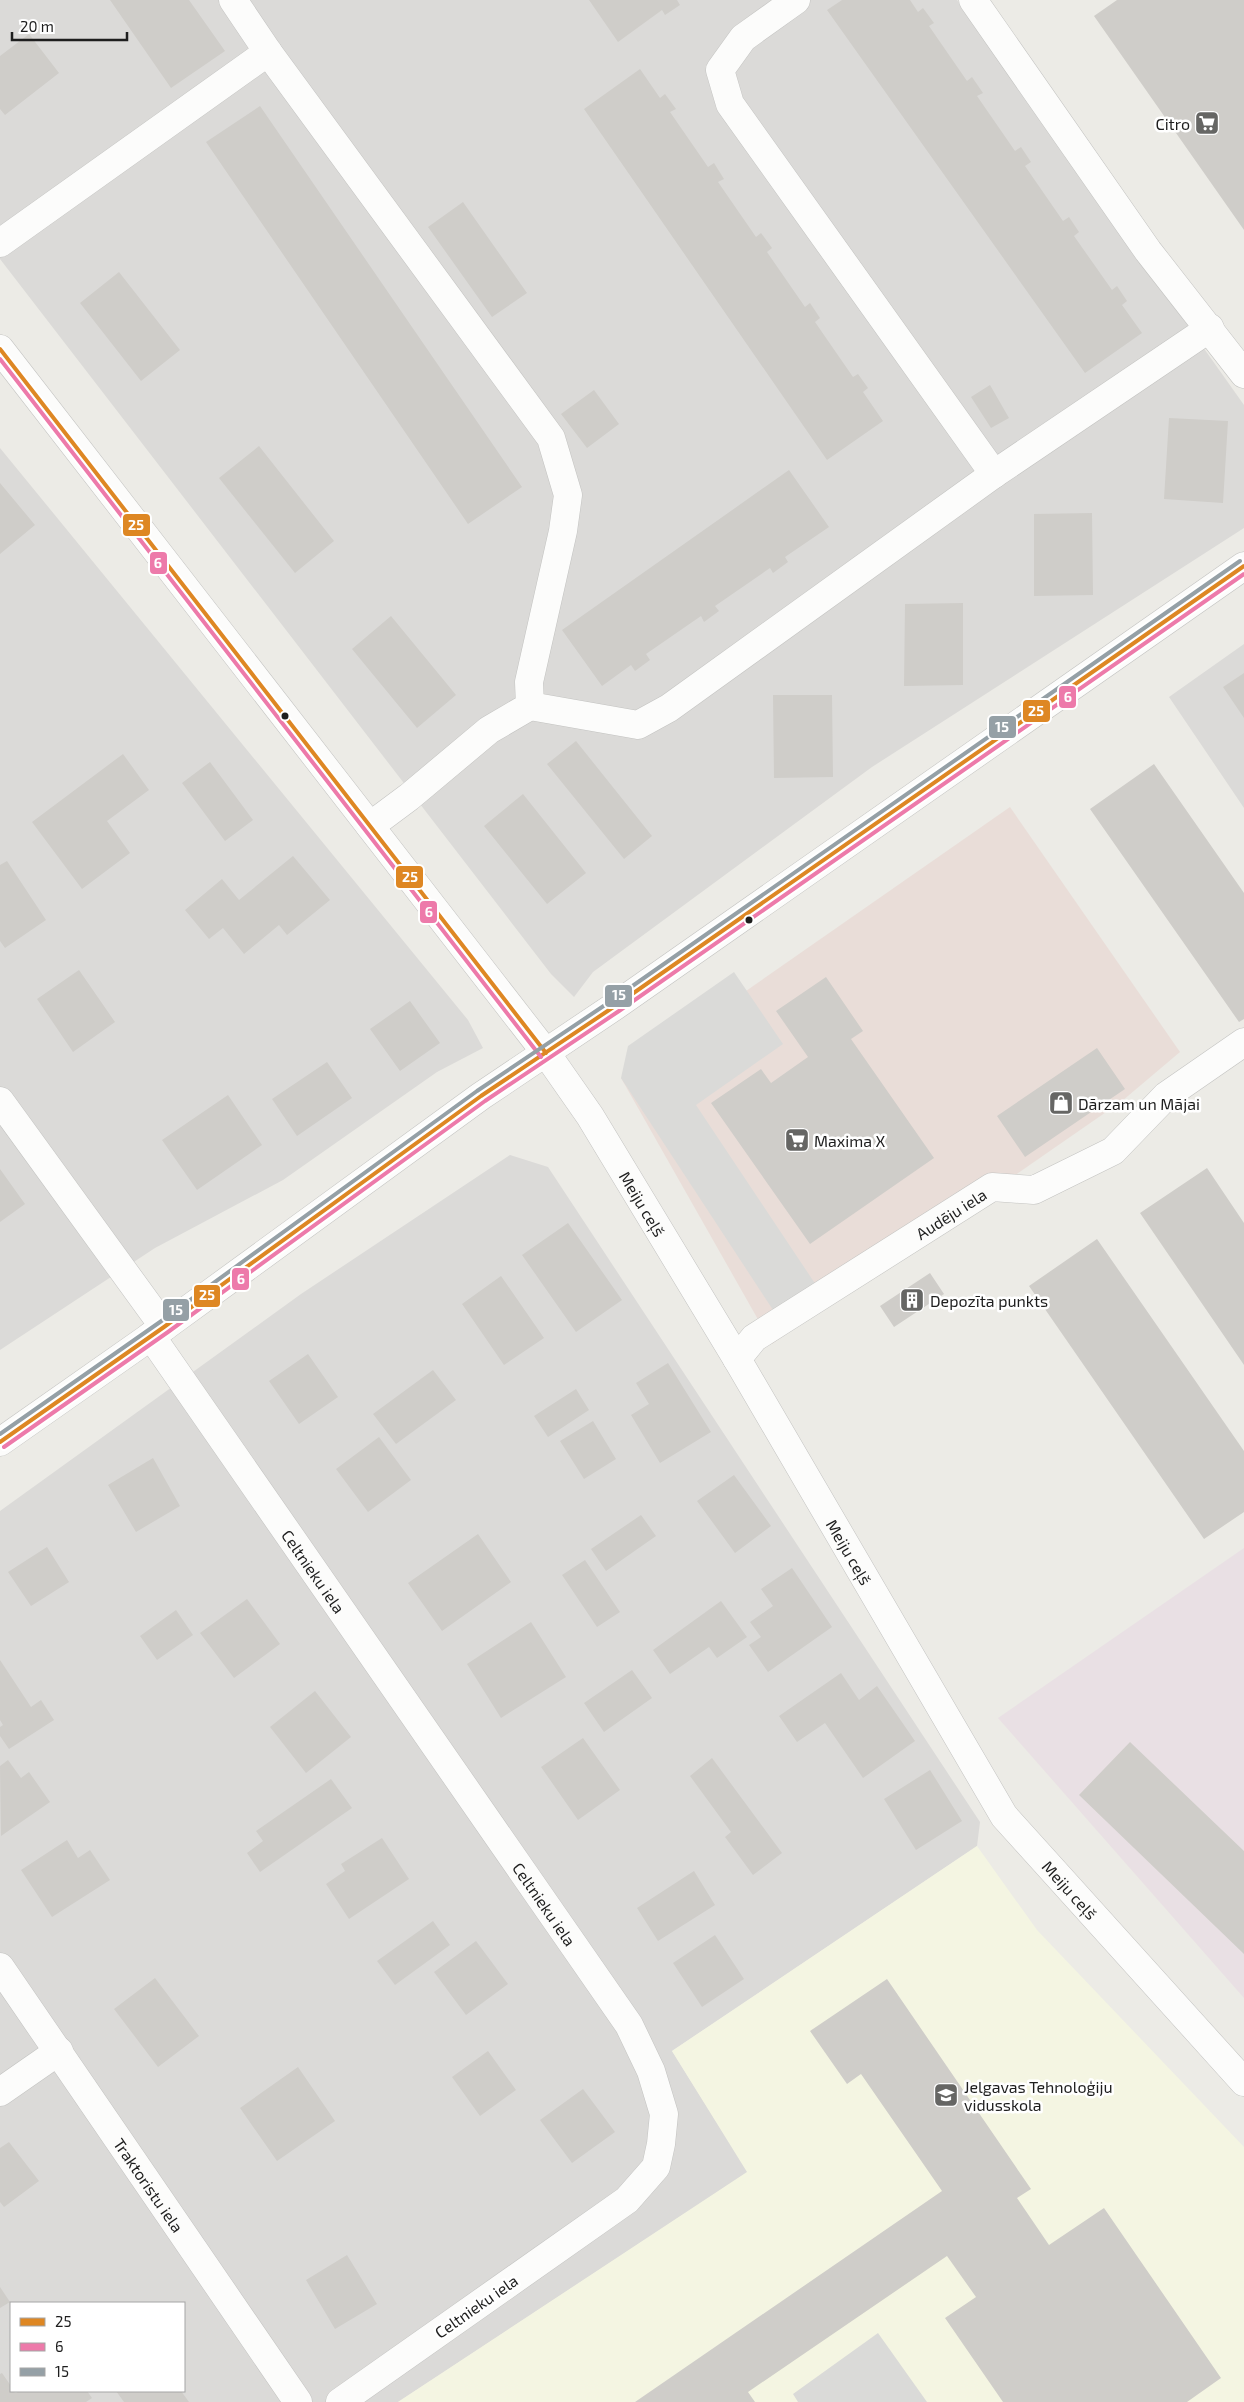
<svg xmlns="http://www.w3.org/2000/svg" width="1244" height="2402" viewBox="0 0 1244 2402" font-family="'Exo 2',sans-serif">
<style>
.residential{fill:#dbdad8;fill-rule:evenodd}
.commercial{fill:#e9ddd8}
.industrial{fill:#e9e0e4}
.education{fill:#f4f5e2}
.religious{fill:#dadad8}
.building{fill:#cfcdc9}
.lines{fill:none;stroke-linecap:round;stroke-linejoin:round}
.minor-casing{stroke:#c3c3c1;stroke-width:29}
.minor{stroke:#fcfcfb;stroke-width:28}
.bus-1-casing{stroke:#fff;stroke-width:8}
.bus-2-casing{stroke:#fff;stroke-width:8}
.bus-3-casing{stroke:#fff;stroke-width:8}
.bus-1{stroke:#de8723;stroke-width:4}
.bus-2{stroke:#ed7aaa;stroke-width:4}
.bus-3{stroke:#95a0a6;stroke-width:4}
.bus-dot{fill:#1e1e1e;stroke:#fff;stroke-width:2}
.labels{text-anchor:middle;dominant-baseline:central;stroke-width:5;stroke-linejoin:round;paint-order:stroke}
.poi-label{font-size:16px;fill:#1e1e1e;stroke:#fff;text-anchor:start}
.street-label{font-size:16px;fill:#1e1e1e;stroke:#fff}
.line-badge{stroke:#fff;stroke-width:2}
.badge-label{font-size:14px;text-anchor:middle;font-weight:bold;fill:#fff}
</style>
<rect width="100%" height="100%" fill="#ecebe6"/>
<path class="residential" d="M0,0H957L1244,405V528L872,767L593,972L574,997L551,974L0,259Z
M0,448L468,1020L483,1048L437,1072L283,1180L155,1248L0,1350Z
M1244,644V808L1169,697Z
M510,1155L548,1167L980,1822L977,1846L672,2051L748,2172L398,2402H0V1511L301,1294ZM11,2303H184V2391H11Z"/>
<path class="commercial" d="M1010,807L1180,1052L1122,1101L772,1344L621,1078Z"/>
<path class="industrial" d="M1244,1548V1998L998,1718Z"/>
<path class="education" d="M977,1846L1037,1930L1244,2147V2402H398L747,2172L672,2051Z"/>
<path class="religious" d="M734,972L783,1044L696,1105L816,1285L775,1313L621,1078L628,1046Z
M878,2333L927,2402H798L793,2394Z"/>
<path class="building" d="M110,0H189L225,51L171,88Z
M589,0H677L680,5L665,15L662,10L618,42Z
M842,0H910L918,12L923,8L934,23L929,26L967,81L972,77L983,93L977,96L1015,151L1021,147L1031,162L1025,166L1063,221L1069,217L1079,232L1074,236L1112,290L1117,286L1127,301L1122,305L1142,333L1085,373L827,10Z
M1117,0H1244V230L1094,16Z
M29,34L59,73L5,115L0,109V56Z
M640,69L660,98L665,94L676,109L670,112L708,167L714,163L724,179L718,182L756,237L761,233L772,248L767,252L805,307L810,303L820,318L815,322L853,377L858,374L868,388L863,392L883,421L827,460L584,109Z
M260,106L522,487L468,524L206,142Z
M463,202L527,293L492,317L428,227Z
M119,272L180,350L141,381L80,303Z
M990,385L1009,418L991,428L971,397Z
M594,390L619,424L587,448L561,414Z
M1169,418L1228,421L1223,503L1164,499Z
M259,446L334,541L295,573L219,478Z
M789,470L829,527L785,557L788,562L773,573L770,568L715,606L719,611L704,622L701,616L646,654L650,660L635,671L631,665L602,686L562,630Z
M0,483L35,525L0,554Z
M1092,513L1093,595L1034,596V514Z
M963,603V685L904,686L905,604Z
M391,616L456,695L417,728L352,649Z
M1244,673V718L1223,687Z
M773,695H832L833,777L774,778Z
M576,741L652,836L624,859L547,764Z
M123,754L149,790L107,821L130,853L82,889L32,822Z
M210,762L253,820L225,841L182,783Z
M1154,764L1244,893V1019L1239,1022L1090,809Z
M523,794L586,873L547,904L484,826Z
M293,856L330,900L287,935L279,925L244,954L223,928L209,939L185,910L222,879L239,900Z
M7,861L46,920L5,948L0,941V865Z
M79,970L115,1022L73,1052L37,999Z
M826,977L863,1031L851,1039L934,1158L810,1244L711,1103L761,1069L771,1083L808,1057L776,1011Z
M410,1001L440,1043L400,1071L370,1029Z
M1097,1048L1125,1089L1025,1157L997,1116Z
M327,1062L352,1098L297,1136L272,1099Z
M228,1095L262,1145L197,1190L162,1140Z
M1207,1168L1244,1223V1365L1140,1213Z
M0,1169L25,1204L0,1222Z
M568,1223L622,1300L576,1332L522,1255Z
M1097,1239L1244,1451V1512L1204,1539L1029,1286Z
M930,1273L944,1294L894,1327L880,1306Z
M501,1276L544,1338L504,1365L462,1304Z
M308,1354L338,1397L299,1424L269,1381Z
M668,1363L711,1432L660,1463L631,1415L649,1404L636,1383Z
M433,1370L456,1400L396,1444L373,1414Z
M576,1389L589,1410L548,1437L534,1416Z
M593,1421L616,1459L584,1479L560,1441Z
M379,1437L411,1480L368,1512L336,1469Z
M153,1458L180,1506L136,1532L108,1485Z
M734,1475L771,1526L735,1553L697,1501Z
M641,1515L656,1536L606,1571L591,1549Z
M478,1534L511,1582L442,1631L408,1583Z
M47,1547L69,1582L31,1606L8,1572Z
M585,1560L620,1612L597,1627L562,1575Z
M792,1568L832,1627L768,1672L749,1645L761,1637L750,1622L773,1606L761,1589Z
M247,1599L280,1644L234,1678L200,1633Z
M721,1601L747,1637L717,1658L709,1647L670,1674L653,1650Z
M176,1610L193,1635L157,1660L140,1636Z
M531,1622L566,1677L501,1718L467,1664Z
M0,1660L31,1707L41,1700L54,1720L9,1749L0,1736V1727L3,1725L0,1720Z
M632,1670L652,1698L604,1732L584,1703Z
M841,1673L859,1700L877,1686L915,1741L863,1778L825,1723L797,1742L779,1716Z
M315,1691L351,1737L306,1773L270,1727Z
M583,1738L620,1790L578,1820L541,1767Z
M1130,1742L1244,1851V1954L1079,1795Z
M712,1758L782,1853L753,1875L725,1837L731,1832L690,1776Z
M8,1760L21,1778L29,1772L50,1802L1,1836L0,1766Z
M930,1770L962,1821L916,1850L884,1799Z
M331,1779L352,1808L260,1872L247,1853L263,1841L256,1831Z
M382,1838L409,1879L349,1919L326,1884L345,1871L341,1864Z
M67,1840L78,1858L90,1850L110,1880L52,1917L21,1870Z
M694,1871L715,1905L658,1941L637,1908Z
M433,1921L450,1945L395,1985L377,1961Z
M715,1935L744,1979L702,2007L673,1963Z
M476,1941L508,1984L466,2015L434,1972Z
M155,1978L199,2036L158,2067L114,2009Z
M887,1979L1031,2189L1017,2198L1049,2245L1104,2208L1221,2378L1187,2402H1003L945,2318L976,2297L947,2256L748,2392L755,2402H635L942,2191L861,2074L847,2084L810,2031Z
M488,2051L516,2090L480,2116L452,2077Z
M298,2067L335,2121L277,2161L240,2108Z
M583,2089L615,2132L572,2163L540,2120Z
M9,2142L39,2181L4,2207L0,2202V2148Z
M347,2255L377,2304L335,2329L306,2280Z
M0,2287L10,2302L0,2308Z
M2,2373L11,2386V2391L16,2393L19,2391H87L92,2398L86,2402H0V2374Z
M116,2391H181L189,2402H124Z"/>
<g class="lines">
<defs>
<g id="minor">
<path d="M233,0L268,52L551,438L568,495L563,531L529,682L530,706L489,730L409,797L370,826"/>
<path d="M796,0L743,38L720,70L730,104L994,474"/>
<path d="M973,0L1148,251L1244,374"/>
<path d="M0,243L268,52"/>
<path id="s1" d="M0,349L546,1053L590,1116L737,1359L1004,1816L1244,2082"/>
<path d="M530,706L638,725L669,708L994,474L1210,328"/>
<path d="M0,1101L164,1327"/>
<path id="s2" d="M151,1336L629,2025L651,2071L664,2114L661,2144L656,2167L627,2200L340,2402"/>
<path id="s3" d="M737,1359L754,1338L992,1187L1034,1190L1113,1151L1166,1096L1244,1042"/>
<path d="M0,1442L164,1327L481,1096L615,1006L1244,566"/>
<path id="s4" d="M0,1967L298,2402"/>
<path d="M0,2092L59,2051"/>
</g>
</defs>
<use href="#minor" class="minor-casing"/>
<use href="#minor" class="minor"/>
<defs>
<path id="bus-1" d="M0,349L546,1053
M0,1442L164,1327L481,1096L615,1006L1244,566"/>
<path id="bus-2" d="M0,359L541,1057
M4,1447L168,1332L485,1101L619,1011L1244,574"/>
<path id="bus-3" d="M0,1434L160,1322L477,1091L611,1001L1240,561"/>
</defs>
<use href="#bus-1" class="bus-1-casing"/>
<use href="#bus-2" class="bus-2-casing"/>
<use href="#bus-3" class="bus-3-casing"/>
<use href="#bus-1" class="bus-1"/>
<use href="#bus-2" class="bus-2"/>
<use href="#bus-3" class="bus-3"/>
</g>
<defs>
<symbol id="supermarket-square" viewBox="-11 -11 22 22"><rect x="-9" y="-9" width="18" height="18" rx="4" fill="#666664" stroke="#fff"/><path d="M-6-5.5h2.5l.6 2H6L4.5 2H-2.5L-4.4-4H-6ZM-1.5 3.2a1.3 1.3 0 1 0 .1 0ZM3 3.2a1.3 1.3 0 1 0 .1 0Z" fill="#fff"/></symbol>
<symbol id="shop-square" viewBox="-11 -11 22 22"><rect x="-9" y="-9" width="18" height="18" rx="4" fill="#666664" stroke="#fff"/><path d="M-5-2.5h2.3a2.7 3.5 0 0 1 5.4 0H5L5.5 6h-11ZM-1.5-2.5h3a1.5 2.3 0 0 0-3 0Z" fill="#fff"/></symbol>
<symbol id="building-square" viewBox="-11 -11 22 22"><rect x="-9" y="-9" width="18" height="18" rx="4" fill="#666664" stroke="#fff"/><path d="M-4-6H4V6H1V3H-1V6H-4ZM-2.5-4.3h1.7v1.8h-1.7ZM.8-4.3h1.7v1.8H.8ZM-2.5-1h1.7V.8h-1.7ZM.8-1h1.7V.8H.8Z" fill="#fff"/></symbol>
<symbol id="school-square" viewBox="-11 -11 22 22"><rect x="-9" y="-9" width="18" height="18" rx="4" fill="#666664" stroke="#fff"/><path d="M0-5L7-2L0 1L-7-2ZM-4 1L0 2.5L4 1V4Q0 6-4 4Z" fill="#fff"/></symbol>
</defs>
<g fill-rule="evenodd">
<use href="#supermarket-square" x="1193" y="109" width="28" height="28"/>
<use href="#shop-square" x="1047" y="1089" width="28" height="28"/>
<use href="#supermarket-square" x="783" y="1126" width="28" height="28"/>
<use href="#building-square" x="898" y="1286" width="28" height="28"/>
<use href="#school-square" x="932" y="2081" width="28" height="28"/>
</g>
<g class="bus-dot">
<circle cx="285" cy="716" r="4.5"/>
<circle cx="749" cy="920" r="4.5"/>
</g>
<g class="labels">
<g class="poi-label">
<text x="1190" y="123" text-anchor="end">Citro</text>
<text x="1078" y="1103">Dārzam un Mājai</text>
<text x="814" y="1140">Maxima X</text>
<text x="930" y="1300">Depozīta punkts</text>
<text x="964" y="2086">Jelgavas Tehnoloģiju<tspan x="964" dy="18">vidusskola</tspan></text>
</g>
<g class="street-label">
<text stroke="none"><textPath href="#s1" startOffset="1070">Meiju ceļš</textPath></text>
<text stroke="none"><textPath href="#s3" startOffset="260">Audēju iela</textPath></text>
<text stroke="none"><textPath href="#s1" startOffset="1475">Meiju ceļš</textPath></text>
<text stroke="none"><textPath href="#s2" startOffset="286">Celtnieku iela</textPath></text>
<text stroke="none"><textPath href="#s1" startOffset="1880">Meiju ceļš</textPath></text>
<text stroke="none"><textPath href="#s2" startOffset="691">Celtnieku iela</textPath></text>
<text stroke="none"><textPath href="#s4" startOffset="264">Traktoristu iela</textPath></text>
<text transform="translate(476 2306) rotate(-35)">Celtnieku iela</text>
</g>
</g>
<g class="line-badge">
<rect x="122" y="513" width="29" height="24" rx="5" fill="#de8723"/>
<rect x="149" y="551" width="19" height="24" rx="5" fill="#ed7aaa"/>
<rect x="1058" y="685" width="19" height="24" rx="5" fill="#ed7aaa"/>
<rect x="1022" y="699" width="29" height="24" rx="5" fill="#de8723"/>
<rect x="988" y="715" width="29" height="24" rx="5" fill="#95a0a6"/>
<rect x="395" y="865" width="29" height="24" rx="5" fill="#de8723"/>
<rect x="419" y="900" width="19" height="24" rx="5" fill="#ed7aaa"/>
<rect x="604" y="984" width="29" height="24" rx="5" fill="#95a0a6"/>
<rect x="231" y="1267" width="19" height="24" rx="5" fill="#ed7aaa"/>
<rect x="193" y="1284" width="28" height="24" rx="5" fill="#de8723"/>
<rect x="162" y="1298" width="28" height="24" rx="5" fill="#95a0a6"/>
</g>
<g class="badge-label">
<text x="136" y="530">25</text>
<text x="158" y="568">6</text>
<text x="1068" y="702">6</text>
<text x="1036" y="716">25</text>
<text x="1002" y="732">15</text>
<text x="410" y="882">25</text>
<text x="429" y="917">6</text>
<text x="619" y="1000">15</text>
<text x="241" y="1284">6</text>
<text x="207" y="1300">25</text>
<text x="176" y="1315">15</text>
</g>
<rect x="10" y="2302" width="175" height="90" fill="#ffffff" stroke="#a5a5a5"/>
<rect x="20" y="2318" width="25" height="8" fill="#de8723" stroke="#a5a5a5"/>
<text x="55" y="2327" font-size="15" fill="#1e1e1e">25</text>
<rect x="20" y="2343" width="25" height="8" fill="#ed7aaa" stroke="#a5a5a5"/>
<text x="55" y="2352" font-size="15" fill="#1e1e1e">6</text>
<rect x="20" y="2368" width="25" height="8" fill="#95a0a6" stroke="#a5a5a5"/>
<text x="55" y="2377" font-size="15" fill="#1e1e1e">15</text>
<path d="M12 32v8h115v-8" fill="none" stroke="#1e1e1e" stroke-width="2.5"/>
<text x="20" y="32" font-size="15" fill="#1e1e1e" stroke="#ffffff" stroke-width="4" paint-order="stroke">20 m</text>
</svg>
